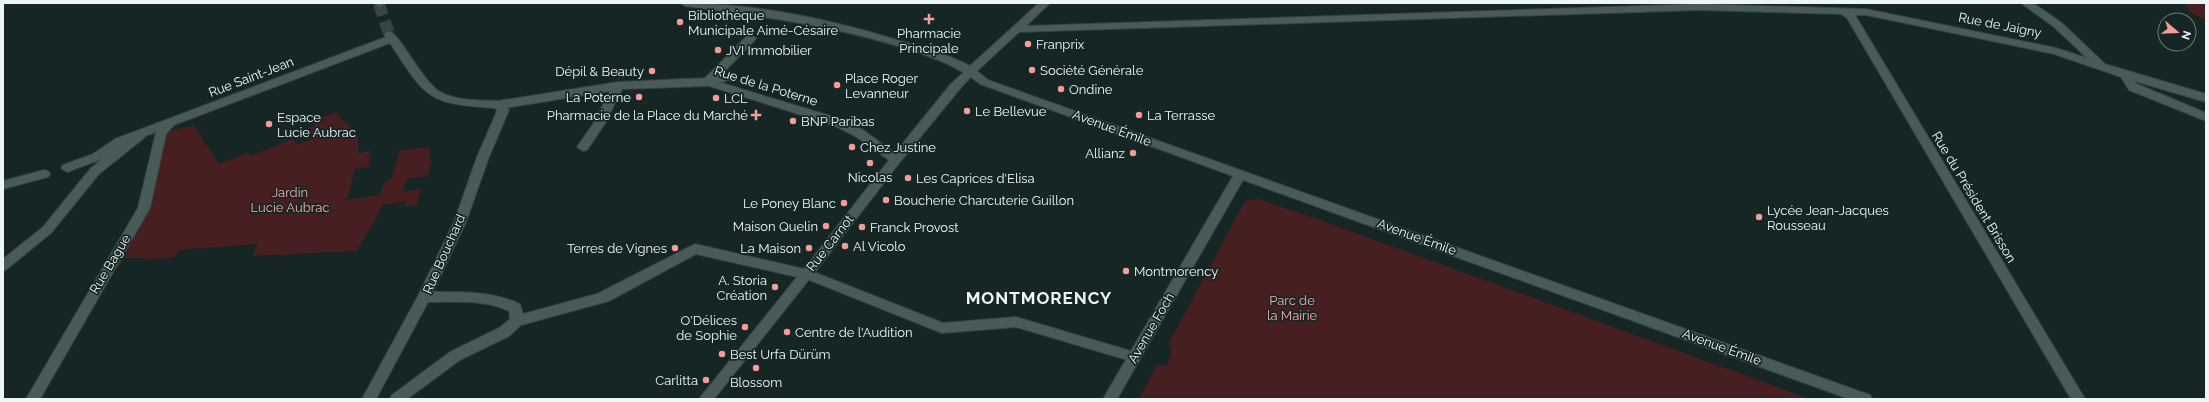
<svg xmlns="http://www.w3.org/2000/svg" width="2209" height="402" viewBox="0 0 2209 402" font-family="Raleway,sans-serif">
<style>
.green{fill:#481f20}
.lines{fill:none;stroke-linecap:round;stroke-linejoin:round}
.minor-tunnel{stroke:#354544;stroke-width:12;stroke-dasharray:12 6;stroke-linecap:butt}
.service-casing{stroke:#354241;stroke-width:2}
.pedestrian-casing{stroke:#354241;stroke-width:2}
.minor-casing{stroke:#354241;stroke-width:2}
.service{fill:#485b59;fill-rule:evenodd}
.pedestrian{fill:#485b59;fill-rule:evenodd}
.minor{fill:#485b59;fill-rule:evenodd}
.poi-dot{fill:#f59b99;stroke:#152625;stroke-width:1.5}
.labels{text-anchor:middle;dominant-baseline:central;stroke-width:3.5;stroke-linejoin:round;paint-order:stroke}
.poi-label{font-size:13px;fill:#ecf6f5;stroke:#152625;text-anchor:start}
.street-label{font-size:13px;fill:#ecf6f5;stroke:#152625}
.park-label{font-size:13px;fill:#fda9a6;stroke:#152625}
.district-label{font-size:17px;font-weight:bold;letter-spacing:1px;fill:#ecf6f5;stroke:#152625}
</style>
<rect width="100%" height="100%" fill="#152625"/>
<path class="green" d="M2185,3H2206V20L2189,12Z
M336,112L358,136V153L370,151L369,167L355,169L347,200L380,195L384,183L392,178L399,151L429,147L431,163L428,176L409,178L404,185L403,192L421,189L417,205L405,207L406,201L382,205L375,220L356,251L253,256L257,244L179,250L175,257L144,260L145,258H124L118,268L106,270L144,208L161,133L194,125L219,164L249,153L251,156L293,139L297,145L314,138L309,128L315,125L313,122Z
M1259,199L1320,220L1810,399H1139L1157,365H1167L1172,352L1169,343L1245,201Z"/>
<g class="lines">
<path class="minor-tunnel" d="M379,4L389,34"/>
<defs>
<path id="service" d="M730,74L735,77L734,79L707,86L622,89L604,125L587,150L583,151L577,147L593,124L610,91L498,109L492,105L498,101L618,82L707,78Z
M806,269L943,323L1016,317L1134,352L1139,353L1141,357L1139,361L1134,362L1016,327L942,333L802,277L800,274L802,271Z"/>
<path id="pedestrian" d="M751,35L756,38L755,40L715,81L841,119L863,130L895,153L950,85L967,69L971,68L976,71L958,91L900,162L819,267L714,399H699L797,277L696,254L609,301H599L598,297L599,293L695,244L804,269L889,160L855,136L833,125L703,84L702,82L703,80L747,36Z
M140,131L146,135L144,138L99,174L51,233L7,269L3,271V259L43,227L91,168L102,159L67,172L61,168L63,165L93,154L115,139L119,138L124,141Z
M44,170L48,171L50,174L48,177L3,189V181Z"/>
<path id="minor" d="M373,3H383L384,4L379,7Z
M680,3C753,3 834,20 904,42C927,48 949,55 970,66L1039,3H1050L1026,26L1700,4L1866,9L2056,48L2087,58L2054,27L2021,3H2033L2062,23L2105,64L2206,94V102L2134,81L2137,84L2206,113V121L2129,90L2121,77L2054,54L1866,15H1855L2085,399H2071L1847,18L1841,14L1700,10L1019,32L977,71L988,80L1870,395L1872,399H1849L1243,180L1117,399H1103L1233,176L980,84C957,65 929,56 901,47C830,25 758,16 685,6Z
M389,31C400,34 422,81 440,92C457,101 479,100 498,101L502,102L509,110L489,157L466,222L433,292C463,292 492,291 520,304L523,314L604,292L609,293L610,297L609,301L521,325L509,336L460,360L407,399H390L392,395L450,352L499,328L510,319L509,311C484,299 454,302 428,302L376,399H362L418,296L454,222L477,157L497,111L495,108C427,104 426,98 390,43L174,125L166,134L150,208L40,399H26L138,208L156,132L119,146L113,142L115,139L386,37L384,34Z"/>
</defs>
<use href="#service" class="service-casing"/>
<use href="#pedestrian" class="pedestrian-casing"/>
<use href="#minor" class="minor-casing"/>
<use href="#service" class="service"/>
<use href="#pedestrian" class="pedestrian"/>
<use href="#minor" class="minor"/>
</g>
<g class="poi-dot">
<path d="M927 13h4v4h4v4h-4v4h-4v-4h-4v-4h4z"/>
<circle cx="680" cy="22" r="4"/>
<circle cx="1028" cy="44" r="4"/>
<circle cx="718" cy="50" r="4"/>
<circle cx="1032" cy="70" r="4"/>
<circle cx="652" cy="71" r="4"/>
<circle cx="837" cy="85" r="4"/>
<circle cx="1061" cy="89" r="4"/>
<circle cx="639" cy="97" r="4"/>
<circle cx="716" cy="98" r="4"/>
<circle cx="967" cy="111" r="4"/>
<path d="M754 109h4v4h4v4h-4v4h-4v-4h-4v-4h4z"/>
<circle cx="1139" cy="115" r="4"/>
<circle cx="793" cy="121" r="4"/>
<circle cx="269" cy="124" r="4"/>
<circle cx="852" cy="147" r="4"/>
<circle cx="1133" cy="153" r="4"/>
<circle cx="870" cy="163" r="4"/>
<circle cx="908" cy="178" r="4"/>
<circle cx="886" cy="200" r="4"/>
<circle cx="844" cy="203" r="4"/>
<circle cx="1759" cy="217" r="4"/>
<circle cx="826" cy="226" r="4"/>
<circle cx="862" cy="227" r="4"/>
<circle cx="845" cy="246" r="4"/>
<circle cx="675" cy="248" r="4"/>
<circle cx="809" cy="248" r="4"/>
<circle cx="1126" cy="271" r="4"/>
<circle cx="775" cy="287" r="4"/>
<circle cx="745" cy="327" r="4"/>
<circle cx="787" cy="332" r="4"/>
<circle cx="722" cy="354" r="4"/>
<circle cx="756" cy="368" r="4"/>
<circle cx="706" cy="380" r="4"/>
</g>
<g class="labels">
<g class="poi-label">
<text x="688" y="15">Bibliothèque<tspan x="688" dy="15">Municipale Aimé-Césaire</tspan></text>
<text x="929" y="33" text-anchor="middle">Pharmacie<tspan x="929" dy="15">Principale</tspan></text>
<text x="1036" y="44">Franprix</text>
<text x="726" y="50">JVI Immobilier</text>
<text x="1040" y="70">Société Générale</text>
<text x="644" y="71" text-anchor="end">Dépil &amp; Beauty</text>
<text x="845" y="78">Place Roger<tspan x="845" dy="15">Levanneur</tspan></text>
<text x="1069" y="89">Ondine</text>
<text x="631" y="97" text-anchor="end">La Poterne</text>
<text x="724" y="98">LCL</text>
<text x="975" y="111">Le Bellevue</text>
<text x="748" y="115" text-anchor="end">Pharmacie de la Place du Marché</text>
<text x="1147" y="115">La Terrasse</text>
<text x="277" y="117">Espace<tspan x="277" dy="15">Lucie Aubrac</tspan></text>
<text x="801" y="121">BNP Paribas</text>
<text x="860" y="147">Chez Justine</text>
<text x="1125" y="153" text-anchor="end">Allianz</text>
<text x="870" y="177" text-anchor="middle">Nicolas</text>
<text x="916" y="178">Les Caprices d'Elisa</text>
<text x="894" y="200">Boucherie Charcuterie Guillon</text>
<text x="836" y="203" text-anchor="end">Le Poney Blanc</text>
<text x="1767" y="210">Lycée Jean-Jacques<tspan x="1767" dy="15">Rousseau</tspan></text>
<text x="818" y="226" text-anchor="end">Maison Quelin</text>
<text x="870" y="227">Franck Provost</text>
<text x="853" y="246">Al Vicolo</text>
<text x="667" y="248" text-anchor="end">Terres de Vignes</text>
<text x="801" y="248" text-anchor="end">La Maison</text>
<text x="1134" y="271">Montmorency</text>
<text x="767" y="280" text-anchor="end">A. Storia<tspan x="767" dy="15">Création</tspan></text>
<text x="737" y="320" text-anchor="end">O'Délices<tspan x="737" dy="15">de Sophie</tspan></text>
<text x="795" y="332">Centre de l'Audition</text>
<text x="730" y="354">Best Urfa Dürüm</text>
<text x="698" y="380" text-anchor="end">Carlitta</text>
<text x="756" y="382" text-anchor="middle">Blossom</text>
</g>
<g class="street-label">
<text transform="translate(2000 25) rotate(11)">Rue de Jaigny</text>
<text transform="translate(251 77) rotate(-21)">Rue Saint-Jean</text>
<text transform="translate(766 86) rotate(17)">Rue de la Poterne</text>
<text transform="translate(1112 128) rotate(20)">Avenue Émile</text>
<text transform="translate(1974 197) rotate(59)">Rue du Président Brisson</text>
<text transform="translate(1417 237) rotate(20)">Avenue Émile</text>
<text transform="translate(830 243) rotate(-52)">Rue Carnot</text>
<text transform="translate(444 254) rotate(-66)">Rue Bouchard</text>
<text transform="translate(110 264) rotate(-59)">Rue Bague</text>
<text transform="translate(1151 328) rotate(-60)">Avenue Foch</text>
<text transform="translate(1722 347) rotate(20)">Avenue Émile</text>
</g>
<g class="park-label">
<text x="290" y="192">Jardin<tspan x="290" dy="15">Lucie Aubrac</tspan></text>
<text x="1292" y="300">Parc de<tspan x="1292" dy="15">la Mairie</tspan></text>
</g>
<g class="district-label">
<text x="1039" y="298">MONTMORENCY</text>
</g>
</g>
<rect width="2209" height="402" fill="none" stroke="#ecf6f5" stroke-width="8"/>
<g transform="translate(2177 32) rotate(109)"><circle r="19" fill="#152625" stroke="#6b7978"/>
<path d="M0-3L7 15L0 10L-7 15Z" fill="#f59b99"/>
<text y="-6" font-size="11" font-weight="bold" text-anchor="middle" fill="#ecf6f5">N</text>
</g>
</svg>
